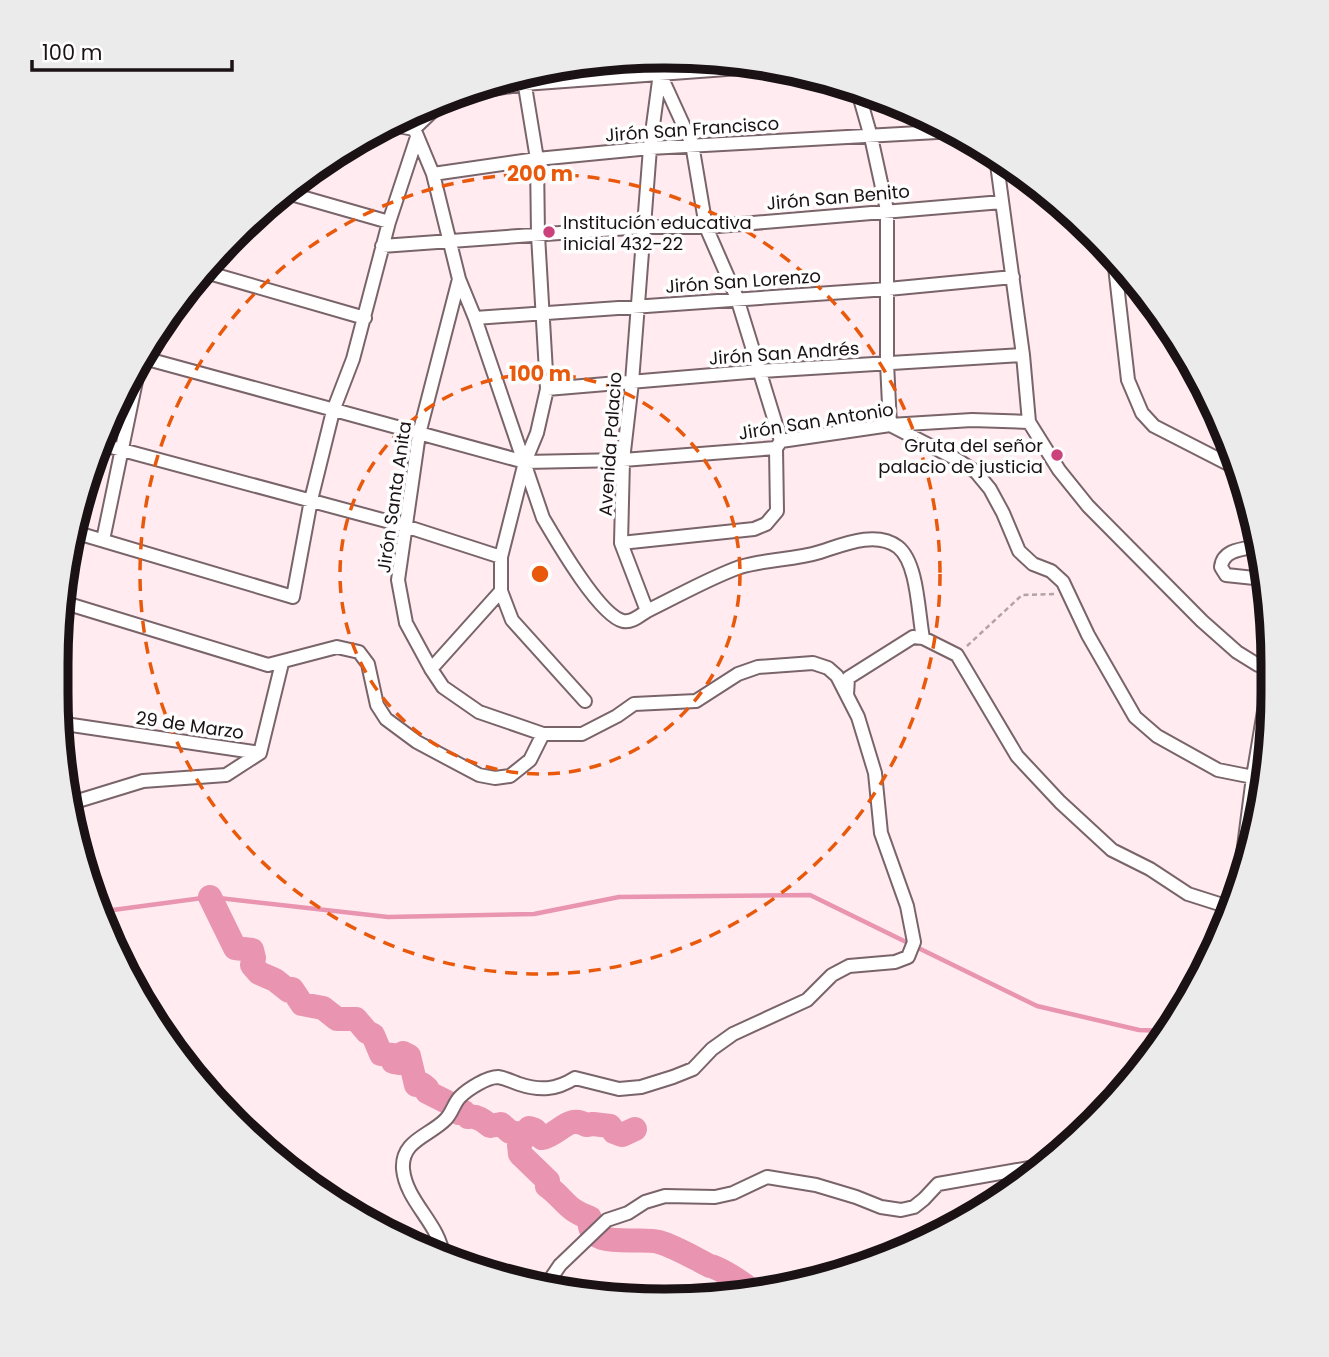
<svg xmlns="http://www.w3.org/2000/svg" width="1329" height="1357" viewBox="0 0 1329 1357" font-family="Poppins,sans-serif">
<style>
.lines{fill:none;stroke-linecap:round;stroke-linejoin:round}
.stream{stroke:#e994b0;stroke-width:4.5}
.river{stroke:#e994b0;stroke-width:24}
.street-casing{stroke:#79646a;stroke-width:16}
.path{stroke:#b3a3a7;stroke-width:2.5;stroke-dasharray:5 3.5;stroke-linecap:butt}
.street{stroke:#fff;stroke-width:12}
.ring{fill:none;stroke:#e8590c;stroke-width:3.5;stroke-dasharray:12 9}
.poi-dot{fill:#cb427b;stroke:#fefefe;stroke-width:2.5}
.labels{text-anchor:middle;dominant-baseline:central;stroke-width:7;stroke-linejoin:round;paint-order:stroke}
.street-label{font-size:18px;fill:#1a1214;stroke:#fefefe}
.poi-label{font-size:18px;fill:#1a1214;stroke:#fefefe;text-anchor:start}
.rim{fill:none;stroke:#1a1214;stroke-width:9}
.centre{fill:#e8590c;stroke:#fefefe;stroke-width:3.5}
.ring-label{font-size:21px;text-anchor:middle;font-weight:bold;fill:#e8590c;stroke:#fefefe;stroke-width:7;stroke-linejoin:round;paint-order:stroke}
</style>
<rect width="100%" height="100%" fill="#ffebf0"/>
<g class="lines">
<path class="stream" d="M98,912L210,897L388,917L534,914L619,897L810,895L1037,1006L1139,1030L1167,1031"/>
<path class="river" d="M210,897L235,948L252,950L254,958L252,965L259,973L275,980L289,991L292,989L302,1004L323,1008L337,1019H356L367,1032L373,1035L381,1054L393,1055V1062L399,1063L403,1053L409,1056L416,1085L422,1084L427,1088V1092L457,1107L459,1113L464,1112L468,1117C477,1115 484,1121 490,1126L501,1124L510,1132L522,1134L523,1139L519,1145L520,1154L548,1181L547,1186C565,1199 566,1210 590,1218C584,1251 640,1236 659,1242C676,1247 694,1258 710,1266C717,1266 748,1286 753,1292
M522,1134L526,1132L529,1128L535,1130L542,1138C559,1135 568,1114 586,1125L593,1124L610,1126L614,1132L622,1135L635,1129"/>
<defs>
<path id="street" d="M660,74L692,144L706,227L737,298L781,441
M857,88L871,137L887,210V363L890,425L956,459L976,472L990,489L1003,513L1019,551L1033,564L1051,571L1063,582L1088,635L1135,717L1157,736L1218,770L1253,777L1267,775
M408,114L433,174L459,279L475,318L543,518C556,540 599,615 623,621C632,623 640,615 647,611L621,543L623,460L632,382L650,148L660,73L659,58
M387,124L414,129L438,106L462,94L524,84L766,66
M996,157L1023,355L1029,422L1059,470L1088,506L1202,621L1237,652L1258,665L1271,668
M433,174L537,159L650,148L955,131
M284,192L389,222
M382,246L643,227H706L1002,202
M1114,258L1128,380L1142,413L1154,426L1238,469
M202,271L365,318
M475,318L888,289L1013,277
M140,357L525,462L623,460L776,448L781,441L890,425L972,420L1029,422
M547,389L760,371L1023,355
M100,444L405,526L501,557
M74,532L293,597L311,500L333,411L353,359L389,222L417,137
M103,540L141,357
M621,543L754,529L766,524L777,511L776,448
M1259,546C1244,549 1223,549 1221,567L1226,575L1264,579
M501,591L512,620L585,701
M62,602L268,665L337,647L359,652L368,664L377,705L386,719L417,742L479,775L495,778L510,776L530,760L543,734
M647,611C678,596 709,578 740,567C766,559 794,560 820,552C842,545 876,530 898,547C918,563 918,613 923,638
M431,669L501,591V557L525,462L537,433L547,389L538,235L537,159L523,74
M847,695L848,678L913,637L923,638L957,655L1017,756L1060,802L1112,850L1150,869L1188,894L1232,908
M65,724L260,753L282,663
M68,804L143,781L226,775L260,753
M1238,893L1253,777L1270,675
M443,1256C440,1224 406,1202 403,1169C401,1140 430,1136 446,1119C452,1113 454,1103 460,1097C468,1089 487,1077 498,1077C505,1078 513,1082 519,1084C540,1091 556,1090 575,1078L619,1089L641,1087L673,1077L693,1069L712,1049L733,1034L807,1000L832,975L849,966L895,962L908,957L914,942L907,906L881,833L875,773L858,717L837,676L828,668L813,663L758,667L738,674L696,701L634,704L617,716L582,734H543L479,712L443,687L431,669L406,623L398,580L419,434L459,279
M545,1287L560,1265L607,1220L628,1213L645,1202L665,1196L715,1197L733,1193L767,1177L816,1185L856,1197L881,1207L901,1210L914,1207L924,1199L938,1184L1046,1165"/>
</defs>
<use href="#street" class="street-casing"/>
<path class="path" d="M967,646L1022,595L1056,594"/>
<use href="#street" class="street"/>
</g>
<g class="ring">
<circle cx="540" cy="574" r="200"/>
<circle cx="540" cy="574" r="400"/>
</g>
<g class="poi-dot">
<circle cx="549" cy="232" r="7"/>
<circle cx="1057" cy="455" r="7"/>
</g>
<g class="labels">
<g class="street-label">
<text transform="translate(692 129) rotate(-4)">Jirón San Francisco</text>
<text transform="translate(838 197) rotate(-5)">Jirón San Benito</text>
<text transform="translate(743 281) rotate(-4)">Jirón San Lorenzo</text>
<text transform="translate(784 353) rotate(-4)">Jirón San Andrés</text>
<text transform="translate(816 421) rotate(-9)">Jirón San Antonio</text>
<text transform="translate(610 444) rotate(-86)">Avenida Palacio</text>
<text transform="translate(394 497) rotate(-82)">Jirón Santa Anita</text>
<text transform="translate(190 725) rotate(8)">29 de Marzo</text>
</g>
<g class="poi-label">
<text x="563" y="222">Institución educativa<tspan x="563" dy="21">inicial 432-22</tspan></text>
<text x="1043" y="445" text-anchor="end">Gruta del señor<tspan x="1043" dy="21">palacio de justicia</tspan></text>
</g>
</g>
<path d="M0 0H1329V1357H0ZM664 68H665A596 596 0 0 1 1261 664V693A596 596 0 0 1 665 1289H664A596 596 0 0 1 68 693V664A596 596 0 0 1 664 68Z" fill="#ecebeb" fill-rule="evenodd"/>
<path class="rim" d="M664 68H665A596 596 0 0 1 1261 664V693A596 596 0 0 1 665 1289H664A596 596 0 0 1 68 693V664A596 596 0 0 1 664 68Z"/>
<circle cx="540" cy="574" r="10" class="centre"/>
<g class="ring-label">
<text x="540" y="181">200 m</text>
<text x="540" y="381">100 m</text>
</g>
<path d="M32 60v10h200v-10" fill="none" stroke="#1a1214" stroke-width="3.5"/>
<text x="42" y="60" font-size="21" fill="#1a1214" stroke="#fefefe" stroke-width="5" paint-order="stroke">100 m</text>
</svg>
